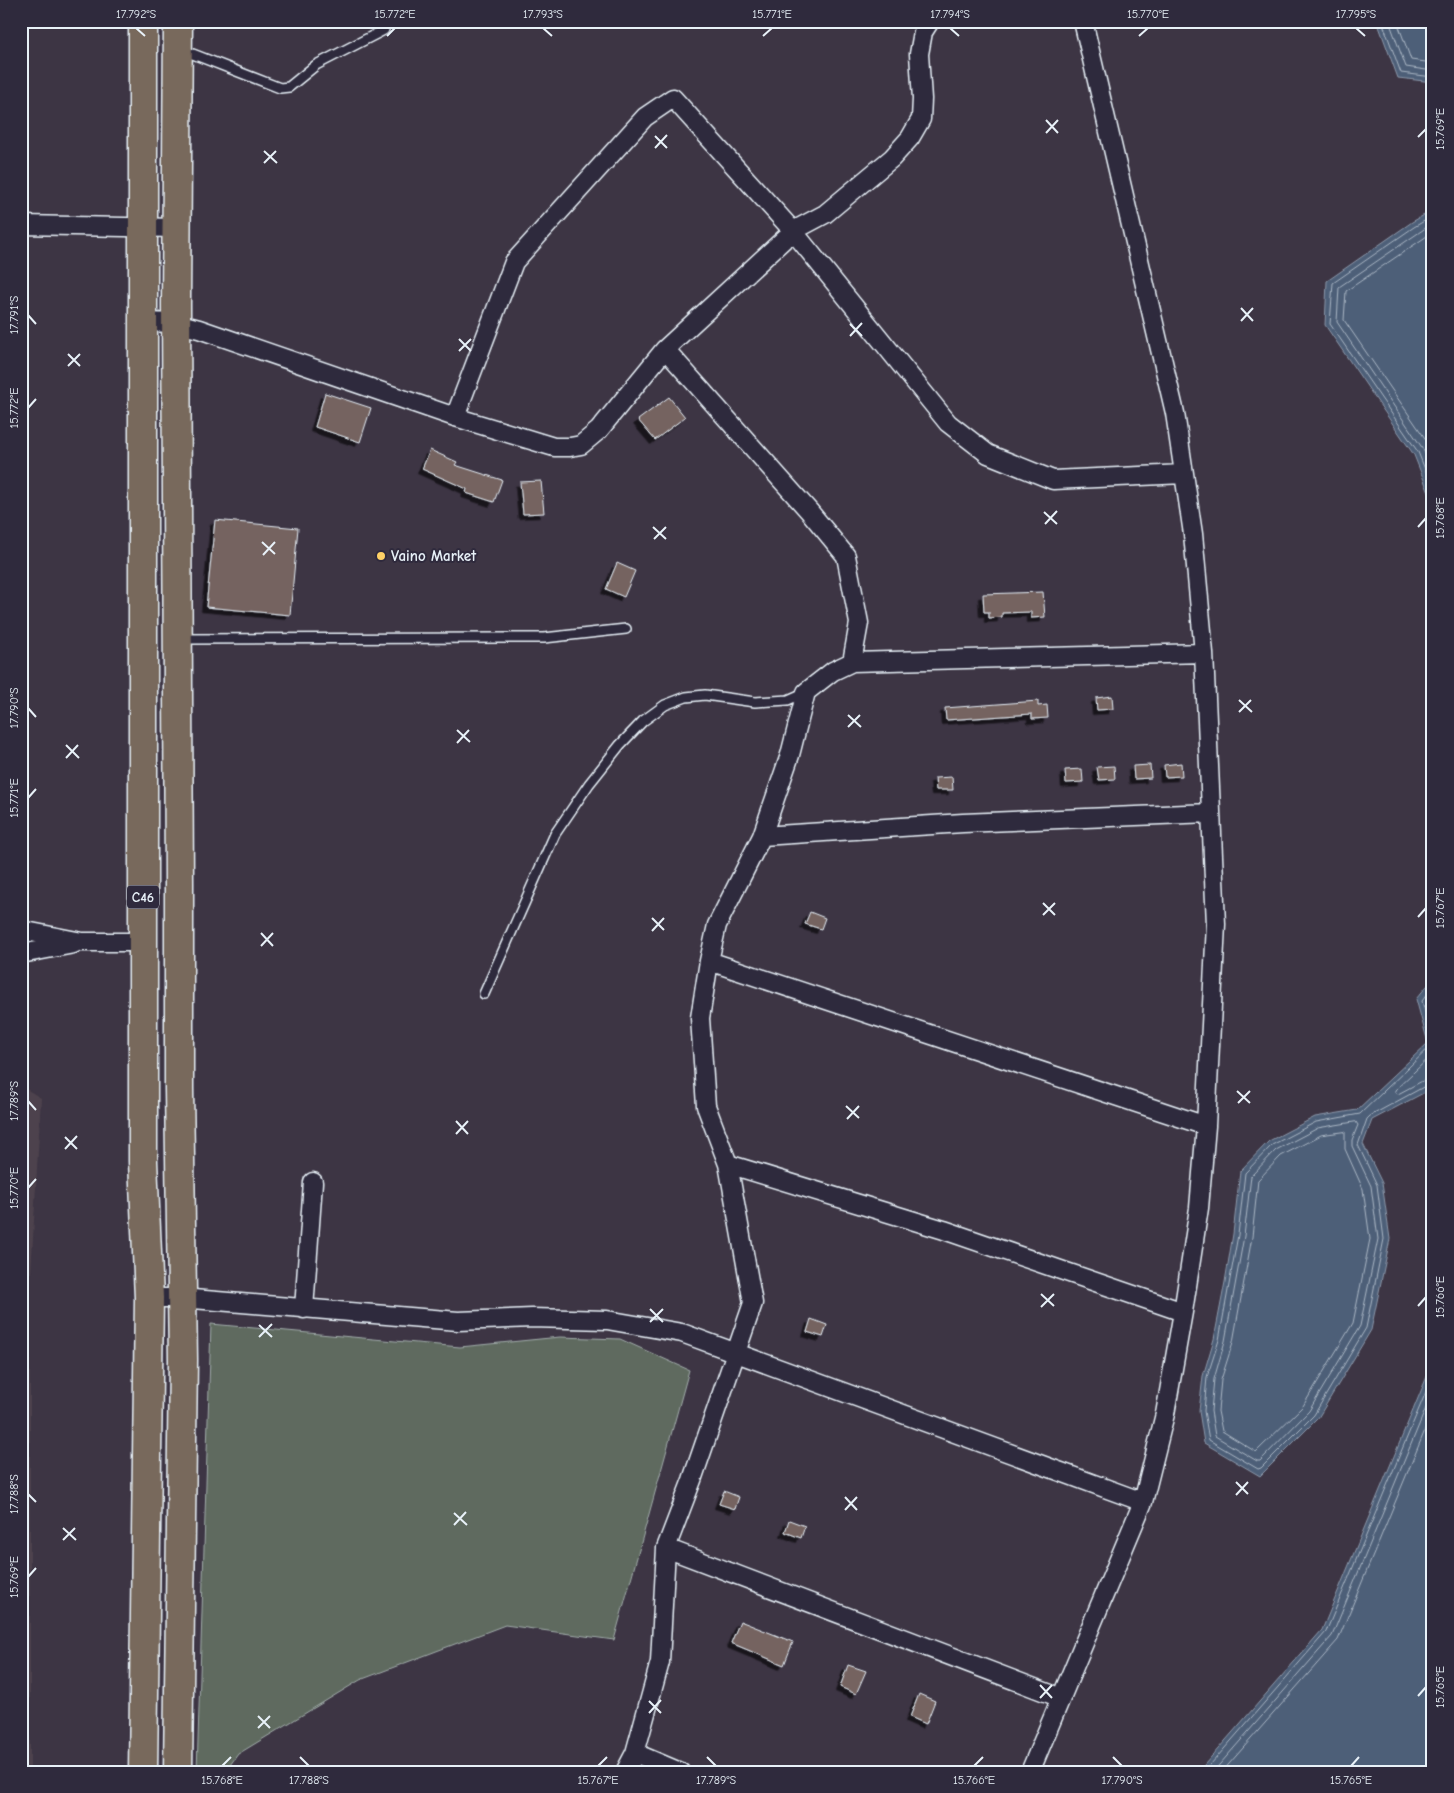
<svg xmlns="http://www.w3.org/2000/svg" width="1454" height="1793" viewBox="0 0 1454 1793" font-family="'Comic Neue',sans-serif">
<style>
.built{fill:#4e434d}
.green{fill:#5e6a5f;stroke:#a3aeac}
.water{fill:#4e5f78;stroke:#8c99ab}
.lines{fill:none;stroke-linecap:round;stroke-linejoin:round}
.shore{stroke:#aab7c5;stroke-width:1}
.building{fill:#746361;stroke:#e8f1f8;filter:url(#shadow)}
.service-casing{stroke:#e8f1f8;stroke-width:12}
.minor-casing{stroke:#e8f1f8;stroke-width:21}
.primary-casing{stroke:#e8f1f8;stroke-width:31}
.service{stroke:#2f2a3d;stroke-width:9}
.minor{stroke:#2f2a3d;stroke-width:18}
.primary{stroke:#78695c;stroke-width:28}
.ticks{fill:none;stroke:#e8f1f8;stroke-width:2}
.poi-dot{fill:#ffd166;stroke:#2f2a3d;stroke-width:2}
.labels{text-anchor:middle;dominant-baseline:central;stroke-width:4;stroke-linejoin:round;paint-order:stroke}
.shield{fill:#2f2a3d;stroke:#b0b5c0;stroke-width:1}
.shield-label{font-size:14px;font-weight:bold;fill:#e8f1f8}
.poi-label{font-size:15px;font-weight:bold;fill:#e8f1f8;stroke:#2f2a3d;text-anchor:start}
.neatline{fill:none;stroke:#e8f1f8;stroke-width:2}
.ticks-label{font-size:12px;text-anchor:middle;fill:#e8f1f8}
</style>
<defs>
<filter id="shadow"><feDropShadow dx="-4.5" dy="4.5" stdDeviation="0" flood-color="#0009"/></filter>
</defs>
<rect width="100%" height="100%" fill="#3d3544"/>
<filter id="ink" filterUnits="userSpaceOnUse"><feTurbulence type="fractalNoise" baseFrequency=".02" numOctaves="2"/><feDisplacementMap in="SourceGraphic" scale="10" xChannelSelector="R" yChannelSelector="G"/><feConvolveMatrix kernelMatrix="1 2 1 2 8 2 1 2 1" color-interpolation-filters="sRGB"/></filter>
<g filter="url(#ink)">
<path class="built" d="M21,1086L41,1098L30,1290V1772H21Z"/>
<path class="green" d="M211,1324L460,1347L560,1337L620,1339L689,1370L614,1640L505,1625L360,1680L238,1754L225,1772H197Z"/>
<path class="water" d="M1377,21H1433V82L1398,78Z
M1433,210V503L1414,455L1325,325L1327,281L1412,222Z
M1433,979V1088L1372,1120L1363,1144L1382,1183L1390,1239L1371,1330L1318,1418L1260,1476L1204,1443L1199,1411L1203,1376L1214,1339L1225,1282L1233,1234L1240,1171L1269,1141L1315,1117L1357,1110L1428,1043L1416,999Z
M1433,1362V1772H1198L1322,1630Z"/>
<g class="lines">
<path class="shore" d="M1382,21L1401,73L1433,77
M1389,21L1406,67L1433,71
M1397,21L1411,60L1433,63
M1433,216L1414,227L1333,283L1330,324L1418,452L1433,489
M1433,223L1339,287L1337,322L1423,449L1433,472
M1433,232L1346,291L1344,320L1429,444L1433,452
M1433,987L1422,1001L1433,1040
M1433,1044L1360,1114L1316,1122L1272,1145L1245,1173L1238,1235L1219,1340L1207,1377L1204,1411L1209,1440L1258,1469L1261,1468L1314,1415L1366,1328L1384,1239L1377,1185L1358,1145L1367,1119L1370,1116L1429,1084H1433
M1433,1054L1395,1090V1092L1398,1094L1426,1079L1433,1078
M1356,1122L1358,1125L1352,1140V1146L1371,1186L1378,1239L1360,1326L1309,1411L1260,1461H1257L1215,1436L1211,1411L1214,1379L1225,1341L1244,1236L1251,1176L1276,1150L1318,1128Z
M1345,1132V1149L1363,1189L1370,1239L1353,1323L1303,1406L1256,1452L1222,1431L1218,1411L1221,1380L1233,1342L1252,1237L1258,1180L1281,1156L1321,1135Z
M1204,1772L1326,1632L1433,1375
M1213,1772L1332,1636L1433,1391
M1222,1772L1338,1640L1433,1411"/>
</g>
<path class="building" d="M325,393L371,408L360,442L315,427Z
M669,397L685,417L655,440L638,420Z
M430,450L457,462L455,465L502,480L494,502L466,493L467,489L422,469Z
M541,481L544,513L523,514L520,482Z
M215,520L298,528L290,615L206,607Z
M617,563L635,571L624,597L606,589Z
M1043,592L1045,617L1031,618V612L1002,613V617L989,618V612H984L983,594Z
M1112,696L1113,709L1097,710L1096,698Z
M1038,701V706L1047,705L1048,718L1032,719V714L946,720L945,708Z
M1181,763L1182,776L1165,777L1164,765Z
M1150,765L1151,778L1134,779L1133,766Z
M1114,766L1115,779L1099,780L1097,767Z
M1082,769L1083,782L1066,783L1065,770Z
M952,777L953,790H936L935,778Z
M810,912L825,918L821,929L805,924Z
M811,1319L827,1325L823,1337L807,1332Z
M724,1491L739,1497L735,1509L719,1504Z
M789,1520L805,1526L801,1538L785,1532Z
M740,1621L793,1642L784,1665L731,1643Z
M848,1665L866,1671L856,1694L840,1687Z
M919,1694L935,1701L926,1724L910,1717Z"/>
<g class="lines">
<defs>
<path id="service" d="M180,49L280,88L289,87L316,65L384,30
M179,639L544,638L626,629
M484,994L555,834L589,784L620,745L643,721L665,705L686,697L705,695L755,702L788,700L806,692"/>
<path id="minor" d="M21,225L176,228
M143,322L176,323L199,329L455,417L554,447H570L581,445L599,430L665,349L793,231L825,214L892,158L910,138L921,119L922,99L919,54L923,32L930,21
M665,349L809,511L846,556L859,623L852,662
M455,417L514,262L645,117L673,98L793,231L948,423L988,454L1053,480L1184,474
M762,836L963,823L1211,813
M21,930L82,942H143
M21,954L74,944
M709,961L1206,1126
M728,1164L944,1230L1183,1312
M149,1298H181L458,1321L532,1318L607,1320L682,1333L1143,1502
M304,1309L313,1182
M666,1548L1061,1698
M635,1753L680,1772
M625,1772L635,1753L660,1662L666,1548L692,1480L753,1303L728,1164L706,1106L700,1018L709,961L717,925L762,836L790,755L806,692L833,671L852,662L1204,653
M1030,1772L1143,1502L1165,1414L1183,1312L1199,1208L1206,1126L1216,924L1204,653L1193,534L1175,413L1083,21"/>
<path id="primary" d="M143,21V1161L149,1298L143,1772
M178,1772L183,1360L179,1088V883L176,305L178,21"/>
</defs>
<use href="#service" class="service-casing"/>
<use href="#minor" class="minor-casing"/>
<use href="#primary" class="primary-casing"/>
<use href="#service" class="service"/>
<use href="#minor" class="minor"/>
<use href="#primary" class="primary"/>
</g>
</g>
<path class="ticks" d="M136,28L145,36M543,28L552,36M950,28L959,36M1356,28L1365,36M387,36L395,28M763,36L772,28M1139,36L1148,28M1046,120L1058,133M1046,133L1058,120M655,136L667,148M1418,137L1426,129M655,148L667,135M264,151L277,163M264,163L276,151M1241,308L1253,321M28,315L36,324M1241,321L1253,308M850,324L862,336M850,336L862,323M459,339L471,351M459,351L471,339M68,354L80,366M68,366L80,354M28,408L36,399M1044,512L1057,524M1045,524L1057,511M653,527L666,539M1418,527L1426,518M654,539L666,527M262,542L275,554M263,555L275,542M1239,700L1252,712M28,708L36,717M1239,712L1251,700M848,715L861,727M848,727L860,715M457,730L470,742M457,743L469,730M66,745L79,758M66,758L78,745M28,798L36,789M1043,903L1055,915M1043,915L1055,903M1418,917L1426,908M652,918L664,930M652,931L664,918M261,933L273,946M261,946L273,933M1237,1091L1250,1103M28,1101L36,1110M1238,1103L1250,1091M846,1106L859,1118M847,1119L859,1106M456,1121L468,1134M456,1134L468,1121M65,1137L77,1149M65,1149L77,1136M28,1188L36,1179M1041,1294L1054,1306M1418,1306L1426,1297M1041,1307L1054,1294M650,1309L663,1322M650,1322L663,1309M259,1325L272,1337M259,1337L272,1324M1236,1482L1248,1494M28,1494L36,1502M1236,1495L1248,1482M845,1497L857,1510M845,1510L857,1497M454,1513L467,1525M454,1525L466,1512M63,1528L76,1540M63,1540L75,1528M28,1577L36,1568M1040,1685L1052,1698M1418,1696L1426,1687M1040,1698L1052,1685M649,1701L661,1713M649,1713L661,1700M258,1716L270,1728M258,1728L270,1716M300,1757L309,1766M707,1757L716,1766M1113,1757L1122,1766M222,1766L231,1757M598,1766L607,1757M974,1766L983,1757M1351,1766L1359,1757"/>
<circle class="poi-dot" cx="381" cy="556" r="5"/>
<g class="labels">
<rect class="shield" x="127" y="885.5" width="32" height="23" rx="4"/>
<g class="shield-label">
<text x="143" y="897">C46</text>
</g>
<g class="poi-label">
<text x="391" y="556">Vaino Market</text>
</g>
</g>
<rect width="1454" height="1793" fill="none" stroke="#2f2a3d" stroke-width="55"/>
<rect x="28" y="28" width="1398" height="1738" class="neatline"/>
<g class="ticks-label">
<text x="136" y="18">17.792°S</text>
<text x="395" y="18">15.772°E</text>
<text x="543" y="18">17.793°S</text>
<text x="772" y="18">15.771°E</text>
<text x="950" y="18">17.794°S</text>
<text x="1148" y="18">15.770°E</text>
<text x="1356" y="18">17.795°S</text>
<text transform="translate(1440 129) rotate(-90)" y="4">15.769°E</text>
<text transform="translate(14 315) rotate(-90)" y="4">17.791°S</text>
<text transform="translate(14 408) rotate(-90)" y="4">15.772°E</text>
<text transform="translate(1440 518) rotate(-90)" y="4">15.768°E</text>
<text transform="translate(14 708) rotate(-90)" y="4">17.790°S</text>
<text transform="translate(14 798) rotate(-90)" y="4">15.771°E</text>
<text transform="translate(1440 908) rotate(-90)" y="4">15.767°E</text>
<text transform="translate(14 1101) rotate(-90)" y="4">17.789°S</text>
<text transform="translate(14 1188) rotate(-90)" y="4">15.770°E</text>
<text transform="translate(1440 1297) rotate(-90)" y="4">15.766°E</text>
<text transform="translate(14 1494) rotate(-90)" y="4">17.788°S</text>
<text transform="translate(14 1577) rotate(-90)" y="4">15.769°E</text>
<text transform="translate(1440 1687) rotate(-90)" y="4">15.765°E</text>
<text x="222" y="1784">15.768°E</text>
<text x="309" y="1784">17.788°S</text>
<text x="598" y="1784">15.767°E</text>
<text x="716" y="1784">17.789°S</text>
<text x="974" y="1784">15.766°E</text>
<text x="1122" y="1784">17.790°S</text>
<text x="1351" y="1784">15.765°E</text>
</g>
</svg>
